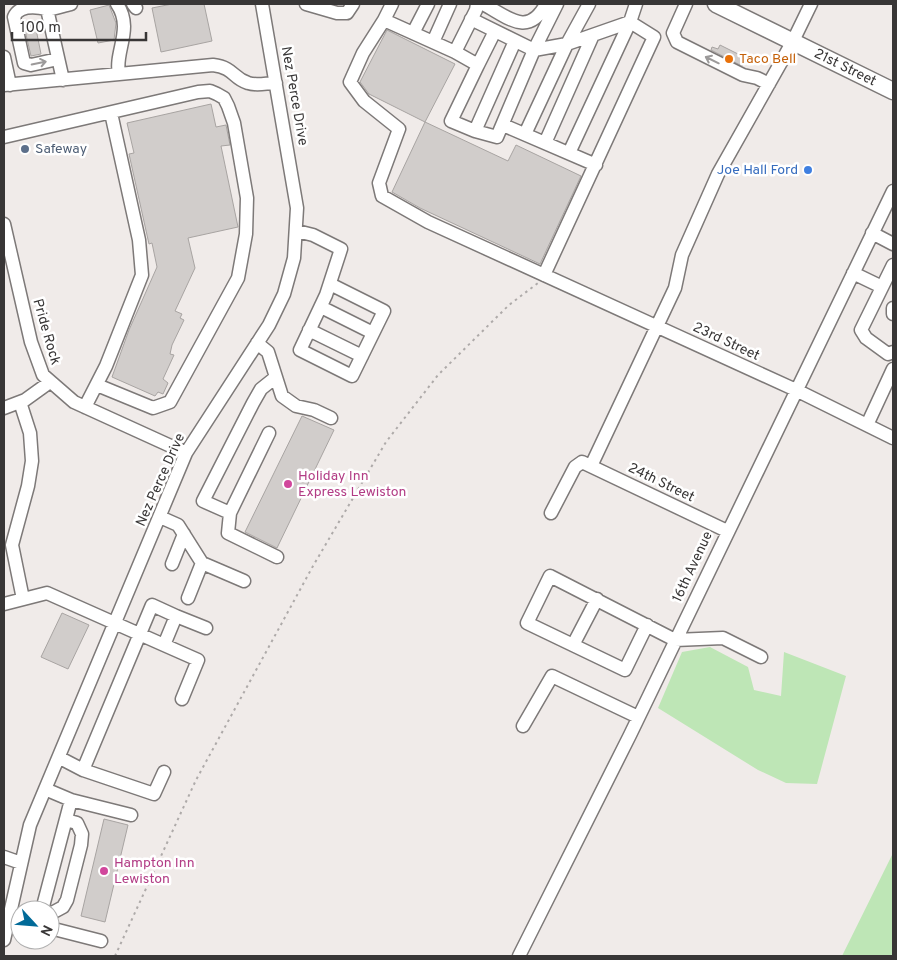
<svg xmlns="http://www.w3.org/2000/svg" width="897" height="960" viewBox="0 0 897 960" font-family="Overpass,sans-serif">
<style>
.green{fill:#bee6b6}
.building{fill:#d1cdcb;stroke:#a8a4a2}
.lines{fill:none;stroke-linecap:round;stroke-linejoin:round}
.minor-casing{stroke:#7d7978;stroke-width:15}
.major-casing{stroke:#7d7978;stroke-width:19}
.path{stroke:#aeaaa9;stroke-width:2;stroke-dasharray:2.5 4;stroke-linecap:butt}
.minor{stroke:#fff;stroke-width:12}
.major{stroke:#fff;stroke-width:16}
.oneway{stroke:#9c9a9a}
.food-dot{fill:#e8710a;stroke:#fff;stroke-width:2}
.service-dot{fill:#5c6f8a;stroke:#fff;stroke-width:2}
.shop-dot{fill:#3f7fe0;stroke:#fff;stroke-width:2}
.hotel-dot{fill:#d1479c;stroke:#fff;stroke-width:2}
.labels{text-anchor:middle;dominant-baseline:central;stroke-width:5;stroke-linejoin:round;paint-order:stroke}
.food-label{font-size:14px;fill:#c56008;stroke:#fff;text-anchor:start}
.street-label{font-size:14px;fill:#383636;stroke:#fff}
.service-label{font-size:14px;fill:#4e5e75;stroke:#fff;text-anchor:start}
.shop-label{font-size:14px;fill:#366cbe;stroke:#fff;text-anchor:end}
.hotel-label{font-size:14px;fill:#b23c85;stroke:#fff;text-anchor:start}
</style>
<rect width="100%" height="100%" fill="#f0ebe9"/>
<path class="green" d="M710,647L748,667L754,690L781,696L784,652L846,676L817,784L786,783L758,770L658,708L682,652Z
M893,853V956H842Z"/>
<path class="building" d="M172,4H204L212,41L161,52L152,8Z
M109,5L116,23L114,40L98,43L90,10Z
M35,24L41,54L31,56L24,26Z
M387,30L455,64L425,122L369,94L360,82Z
M720,45L746,58L742,66L711,50L712,47L718,49Z
M211,104L216,127L226,125L230,145L221,146L238,227L188,238L195,268L175,311L182,314L180,318L184,320L172,345L170,354L174,355L163,379L168,383L163,394L158,392L155,396L112,377L129,330L157,267L152,243L149,244L129,154L134,153L127,123Z
M425,122L508,161L516,145L581,176L540,264L420,208L392,192Z
M302,416L334,430L277,548L245,532Z
M62,613L89,625L68,669L41,657Z
M104,819L128,825L105,922L81,916Z"/>
<g class="lines">
<defs>
<path id="minor" d="M117,4C134,29 114,52 119,74
M133,4L136,8
M306,4L337,13H347L353,4
M392,4L384,20L455,52L478,65L451,121L475,131L515,41
M483,4C508,17 528,38 546,4
M686,4L673,33L677,42L743,75L757,78L769,84
M47,9L63,80
M471,19L534,50L567,44L630,22L636,4
M384,20L363,53L350,82L364,101L399,129L379,183L382,196L428,222L796,390L893,438
M413,33L428,4
M433,42L450,4
M455,52L476,10L477,4
M4,57L10,85
M58,59L31,65L24,63L14,17C19,5 37,7 47,9C54,10 64,5 71,4
M478,65L495,31
M4,85L213,65C235,68 232,78 248,83C256,86 267,83 276,83
M503,125L596,165
M475,131L497,137L534,50L557,4
M525,134L567,44L589,4
M4,137L198,92L210,91L217,94L224,98L228,106L234,123L247,198L246,234L238,278L170,402L153,408L97,385
M545,143L593,35
M4,224L31,342L43,375L74,402L186,453
M297,231L313,235L341,249L326,295L300,350L352,376L384,311L330,284
M872,233L893,244
M893,265L861,330L866,338L888,354L893,352
M853,273L882,287
M544,275L654,37L630,22L569,153
M321,307L373,333
M893,308V314
M309,330L362,356
M257,343L268,352L282,396L296,406L314,410L331,418
M20,402L30,433L32,461L28,486L12,545L23,599
M85,407L106,366L142,275L139,240L111,113
M4,408L25,400L50,382
M867,425L893,369
M269,433L230,513L203,501L253,403L261,389L276,377
M591,466L675,288L682,255L718,174L793,41L811,4
M230,513L228,533L277,557
M551,513L575,467L582,462L727,531
M160,517L178,525L202,563L188,598
M202,563L244,581
M172,564L184,534
M4,604L47,593L164,645L176,616L152,605L83,770L60,758
M176,616L206,628
M647,625L625,670L527,623L550,576L675,640L723,638L761,657
M164,645L198,660L182,699
M573,645L597,599
M523,726L552,676L638,717
M83,770L154,794L164,772
M71,800L131,815
M4,857L21,863
M42,910L71,800L45,789
M50,914L63,907L67,900L81,845L82,834L77,823L66,820
M50,928L101,941
M4,940L30,825L186,453L269,325L284,294L294,258L297,208L262,4
M519,956L630,735L893,191"/>
<g id="major">
<path id="s1" d="M716,4L893,91"/>
</g>
</defs>
<use href="#minor" class="minor-casing"/>
<use href="#major" class="major-casing"/>
<path class="path" d="M115,956L196,780L313,566L386,442L438,375L509,305L538,283"/>
<use href="#minor" class="minor"/>
<use href="#major" class="major"/>
</g>
<defs><path id="oneway-shaft" d="M-6 0H5M1.5-3L5.5 0L1.5 3" fill="none" stroke-width="1.6" stroke-linecap="round" stroke-linejoin="round" transform="scale(1.25)"/></defs>
<g class="oneway">
<use href="#oneway-shaft" transform="translate(712 60) rotate(-154)"/>
<use href="#oneway-shaft" transform="translate(39 63) rotate(-12)"/>
</g>
<circle class="food-dot" cx="729" cy="59" r="5"/>
<circle class="service-dot" cx="25" cy="149" r="5"/>
<circle class="shop-dot" cx="808" cy="170" r="5"/>
<g class="hotel-dot">
<circle cx="288" cy="484" r="5"/>
<circle cx="104" cy="871" r="5"/>
</g>
<g class="labels">
<g class="food-label">
<text x="739" y="59">Taco Bell</text>
</g>
<g class="street-label">
<text stroke="none"><textPath href="#s1" startOffset="144">21st Street</textPath></text>
<text transform="translate(294 96) rotate(80)">Nez Perce Drive</text>
<text transform="translate(46 332) rotate(74)">Pride Rock</text>
<text transform="translate(726 342) rotate(25)">23rd Street</text>
<text transform="translate(161 480) rotate(-66)">Nez Perce Drive</text>
<text transform="translate(661 483) rotate(26)">24th Street</text>
<text transform="translate(693 567) rotate(-65)">16th Avenue</text>
</g>
<g class="service-label">
<text x="35" y="149">Safeway</text>
</g>
<g class="shop-label">
<text x="798" y="170">Joe Hall Ford</text>
</g>
<g class="hotel-label">
<text x="298" y="476">Holiday Inn<tspan x="298" dy="16">Express Lewiston</tspan></text>
<text x="114" y="863">Hampton Inn<tspan x="114" dy="16">Lewiston</tspan></text>
</g>
</g>
<rect width="897" height="960" fill="none" stroke="#383636" stroke-width="10"/>
<g transform="translate(35 925) rotate(116)"><circle r="24" fill="#ffffff" stroke="#afafaf"/>
<path d="M0-4L9 19L0 12L-9 19Z" fill="#016a98"/>
<text y="-8" font-size="14" font-weight="bold" text-anchor="middle" fill="#383636">N</text>
</g>
<path d="M12 32v8h134v-8" fill="none" stroke="#383636" stroke-width="2.5"/>
<text x="20" y="32" font-size="15" fill="#383636" stroke="#ffffff" stroke-width="4" paint-order="stroke">100 m</text>
</svg>
